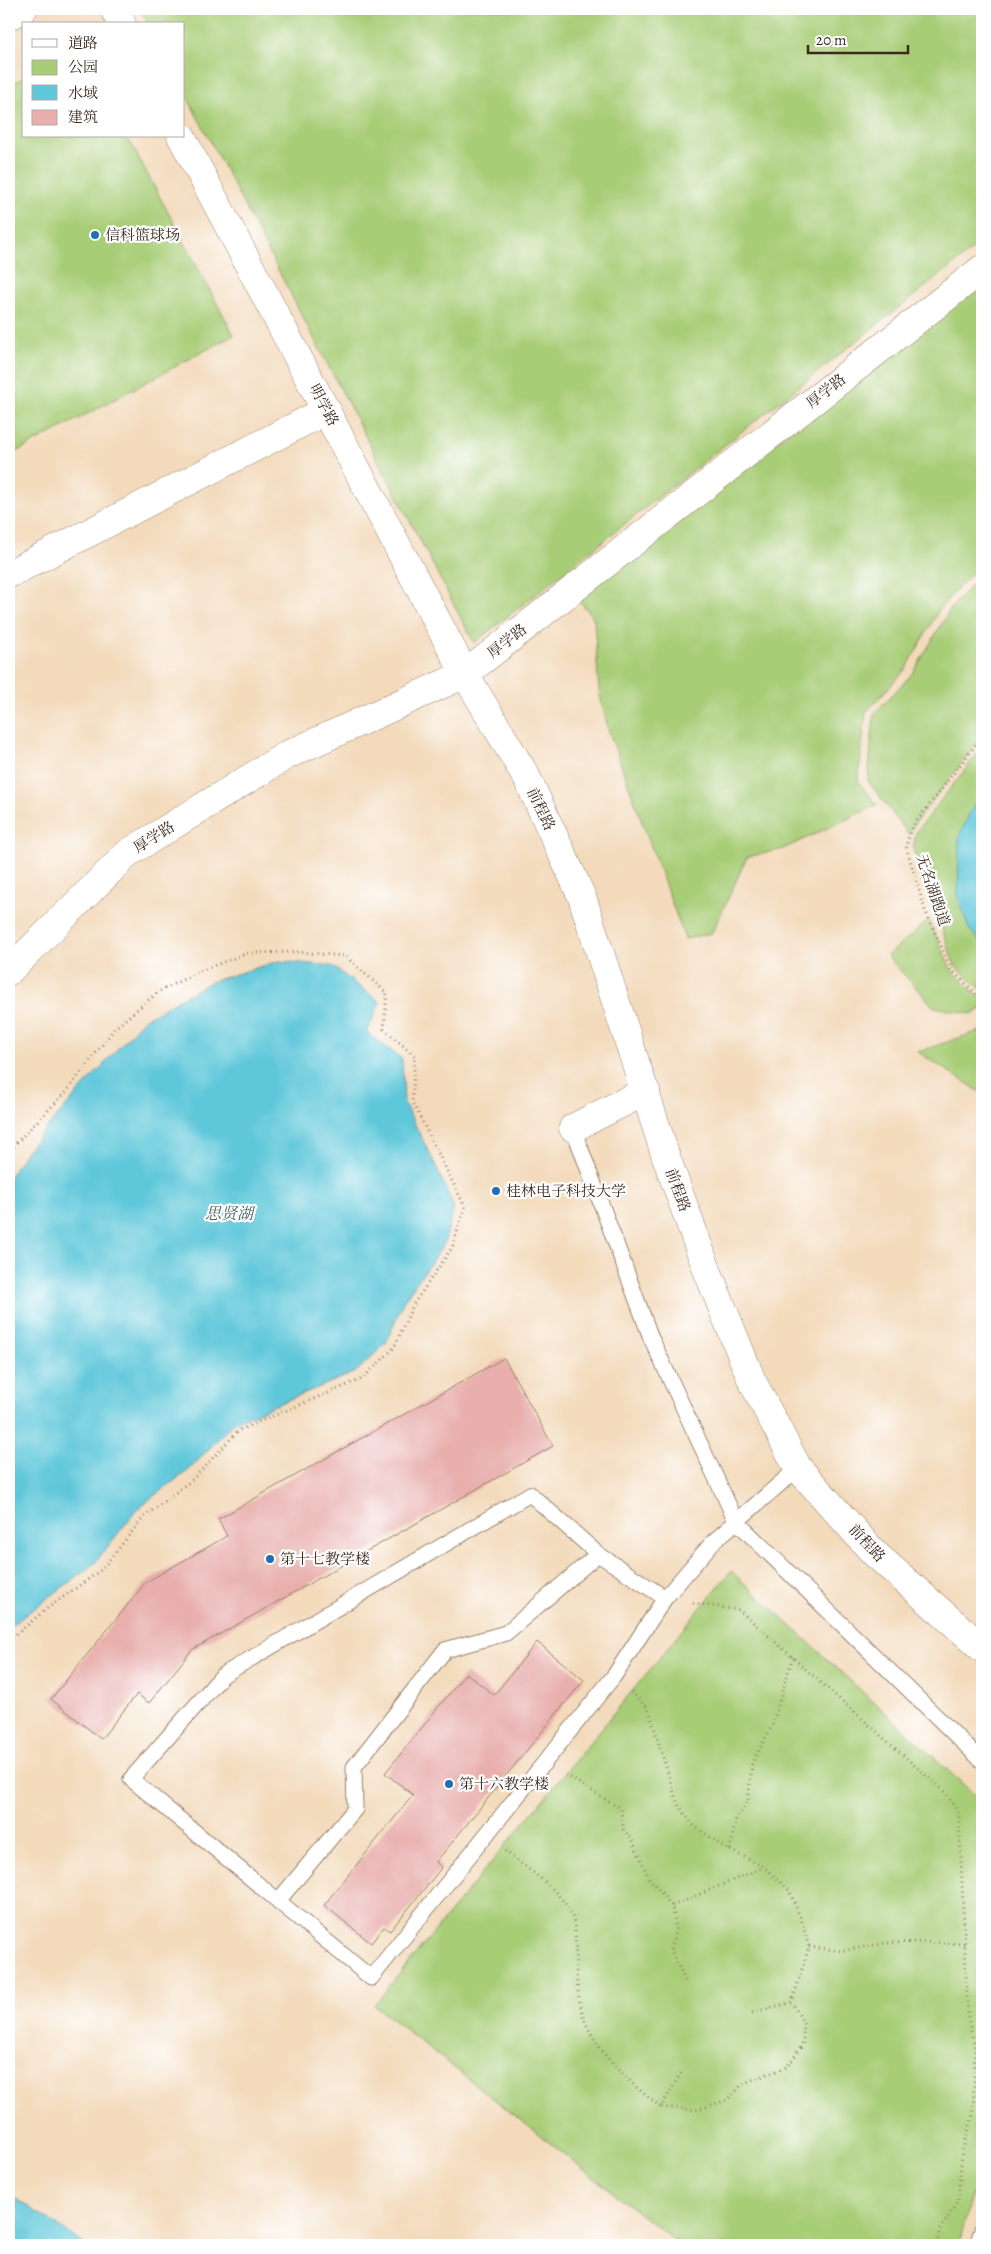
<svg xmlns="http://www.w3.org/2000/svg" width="991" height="2254" viewBox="0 0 991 2254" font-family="Alegreya,'Noto Serif SC',serif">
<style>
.green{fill:#a8cd77;stroke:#727c4a}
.water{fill:#5ec7da;stroke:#4c787c}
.building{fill:#e8afad}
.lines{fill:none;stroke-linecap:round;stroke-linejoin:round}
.lane-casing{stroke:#97826c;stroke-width:17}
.street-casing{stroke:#97826c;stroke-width:29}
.path{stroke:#97826c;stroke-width:3;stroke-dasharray:1 4;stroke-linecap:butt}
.lane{stroke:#fff;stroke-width:15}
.street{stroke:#fff;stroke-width:28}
.poi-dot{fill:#1f6fb2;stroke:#fff;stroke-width:2}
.labels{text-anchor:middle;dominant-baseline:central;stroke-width:4.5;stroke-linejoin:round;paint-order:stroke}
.poi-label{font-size:15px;fill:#3b2a1e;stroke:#fff;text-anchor:start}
.street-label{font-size:15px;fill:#3b2a1e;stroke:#fff}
.water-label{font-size:16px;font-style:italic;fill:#476160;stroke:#fff}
</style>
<rect width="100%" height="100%" fill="#fff"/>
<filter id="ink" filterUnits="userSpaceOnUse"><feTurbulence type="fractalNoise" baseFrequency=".02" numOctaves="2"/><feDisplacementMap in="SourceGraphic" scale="10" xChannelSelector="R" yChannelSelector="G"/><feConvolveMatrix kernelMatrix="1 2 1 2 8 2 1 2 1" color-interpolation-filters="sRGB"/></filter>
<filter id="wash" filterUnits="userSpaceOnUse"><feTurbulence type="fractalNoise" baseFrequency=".0096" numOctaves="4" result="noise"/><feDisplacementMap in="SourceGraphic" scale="20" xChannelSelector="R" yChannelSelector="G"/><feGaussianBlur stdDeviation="1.12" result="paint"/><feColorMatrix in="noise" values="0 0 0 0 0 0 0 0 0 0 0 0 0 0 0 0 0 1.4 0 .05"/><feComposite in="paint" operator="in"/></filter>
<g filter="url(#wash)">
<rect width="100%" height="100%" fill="#f3dabb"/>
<path class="green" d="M140,9H982V242L474,643L184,91V24H148Z
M24,77V136H127L234,335L9,456V85Z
M982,283V562L940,608L906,669L866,712L858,781L877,805L783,849L747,857L712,933L685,939L608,729L599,691L594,619L576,596Z
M982,573V737L912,827L909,835L868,781L874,714L913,673L951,608Z
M982,748V990L955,966L913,849L916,832Z
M929,920L951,969L982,1000V1009L971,1014L934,1007L887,956Z
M982,1030V1093L918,1052Z
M731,1571L977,1797L982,1969V2163L958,2245H680L374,2005Z"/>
<path class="water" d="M982,794V943L969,929L958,896L959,836L971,810Z
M279,961L332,966L380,1002L367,1033L402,1059L404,1103L434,1162L454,1208L444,1244L404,1300L386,1343L356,1372L234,1422L189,1470L138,1508L94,1564L9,1627V1178L26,1151L144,1019L210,982Z
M9,2194L86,2245H9Z"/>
<g id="blocks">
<path class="building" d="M504,1358L553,1446L192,1650L149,1703L137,1694L101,1739L51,1699L146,1582L227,1536L218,1519Z
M537,1642L584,1680L436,1862L442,1867L390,1931L384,1927L371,1943L324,1905L413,1795L385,1773L466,1673L494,1695Z"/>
</g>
</g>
<g filter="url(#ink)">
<use href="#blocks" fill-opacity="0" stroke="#97826c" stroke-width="1"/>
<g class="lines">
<defs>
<path id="lane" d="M573,1128L651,1338L736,1521L982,1761
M665,1598L598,1554L530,1494L223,1675L131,1779L371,1978L614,1676L665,1598L713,1542L798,1468
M278,1901L355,1809L354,1767L445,1650L506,1633L598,1554
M977,2245L982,2230"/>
<path id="street" d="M114,9L122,24
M9,16L23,9
M181,136L465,674L527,778L582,897L665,1154L707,1270L752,1381L798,1468L874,1553L982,1648
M9,574L327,410
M9,971L128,853L287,755L465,674L982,269
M573,1128L646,1091"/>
</defs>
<use href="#lane" class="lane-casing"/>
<use href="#street" class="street-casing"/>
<path class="path" d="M982,737L912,827L906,846L925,910L951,969L982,1000
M9,1156L17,1142L67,1091L115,1028L158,992L200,971L247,953L297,952L345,956L387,993L384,1029L415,1056L412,1101L465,1207L452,1248L413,1305L394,1348L362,1379L239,1430L193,1479L144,1517L101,1570L48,1608L9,1640
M693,1603L739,1610L947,1794L959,1815L968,2017L975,2048L973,2115L962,2152L958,2200L940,2231L936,2245
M631,1692L648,1708L677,1803L693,1825L724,1847L764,1867L789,1890L801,1919L809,1947L792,2002L751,2013
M566,1775L621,1809L623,1829L632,1839L649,1878L672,1906L676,1928L671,1951L686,1982
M730,1850L736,1818L748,1803L752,1763L772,1726L793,1656
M505,1851C529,1870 557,1887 571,1913C577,1924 575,1956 576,1970C577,1985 579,2001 583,2015C593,2049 633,2087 661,2107
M672,1906L764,1867
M809,1947L842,1951L886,1943L923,1942L965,1944
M681,2073L661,2107L695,2110L727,2100L744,2083L787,2067L802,2046L804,2024L792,2002"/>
<use href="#lane" class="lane"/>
<use href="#street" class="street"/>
</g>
</g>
<g class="poi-dot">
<circle cx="95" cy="235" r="5"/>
<circle cx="496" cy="1191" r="5"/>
<circle cx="270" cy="1559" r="5"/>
<circle cx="449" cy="1784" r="5"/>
</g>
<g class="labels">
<g class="poi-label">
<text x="105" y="235">信科篮球场</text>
<text x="506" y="1191">桂林电子科技大学</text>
<text x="280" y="1559">第十七教学楼</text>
<text x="459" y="1784">第十六教学楼</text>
</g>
<g class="street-label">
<text transform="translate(826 391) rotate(-38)">厚学路</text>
<text transform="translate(324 405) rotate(62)">明学路</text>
<text transform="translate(507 641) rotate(-38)">厚学路</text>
<text transform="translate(541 809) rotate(65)">前程路</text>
<text transform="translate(154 837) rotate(-32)">厚学路</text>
<text transform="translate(933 890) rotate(71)">无名湖跑道</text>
<text transform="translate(678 1190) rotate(70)">前程路</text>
<text transform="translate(867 1543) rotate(47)">前程路</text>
</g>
<g class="water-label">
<text x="229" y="1214">思贤湖</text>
</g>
</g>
<rect width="991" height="2254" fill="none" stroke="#fff" stroke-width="30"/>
<rect x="22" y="22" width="162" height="115" fill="#ffffff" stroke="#b1aaa5"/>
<rect x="32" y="39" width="25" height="8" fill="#ffffff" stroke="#b1aaa5"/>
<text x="68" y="48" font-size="15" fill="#3b2a1e">道路</text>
<rect x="32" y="60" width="25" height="15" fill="#a8cd77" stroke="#b1aaa5"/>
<text x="68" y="72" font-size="15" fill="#3b2a1e">公园</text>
<rect x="32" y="85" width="25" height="15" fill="#5ec7da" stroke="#b1aaa5"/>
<text x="68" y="98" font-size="15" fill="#3b2a1e">水域</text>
<rect x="32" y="110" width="25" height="15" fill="#e8afad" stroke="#b1aaa5"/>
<text x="68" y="122" font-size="15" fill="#3b2a1e">建筑</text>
<path d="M808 45v8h100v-8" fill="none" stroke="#3b2a1e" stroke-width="2.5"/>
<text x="816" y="45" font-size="15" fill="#3b2a1e" stroke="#ffffff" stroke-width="4" paint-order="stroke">20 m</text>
</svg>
